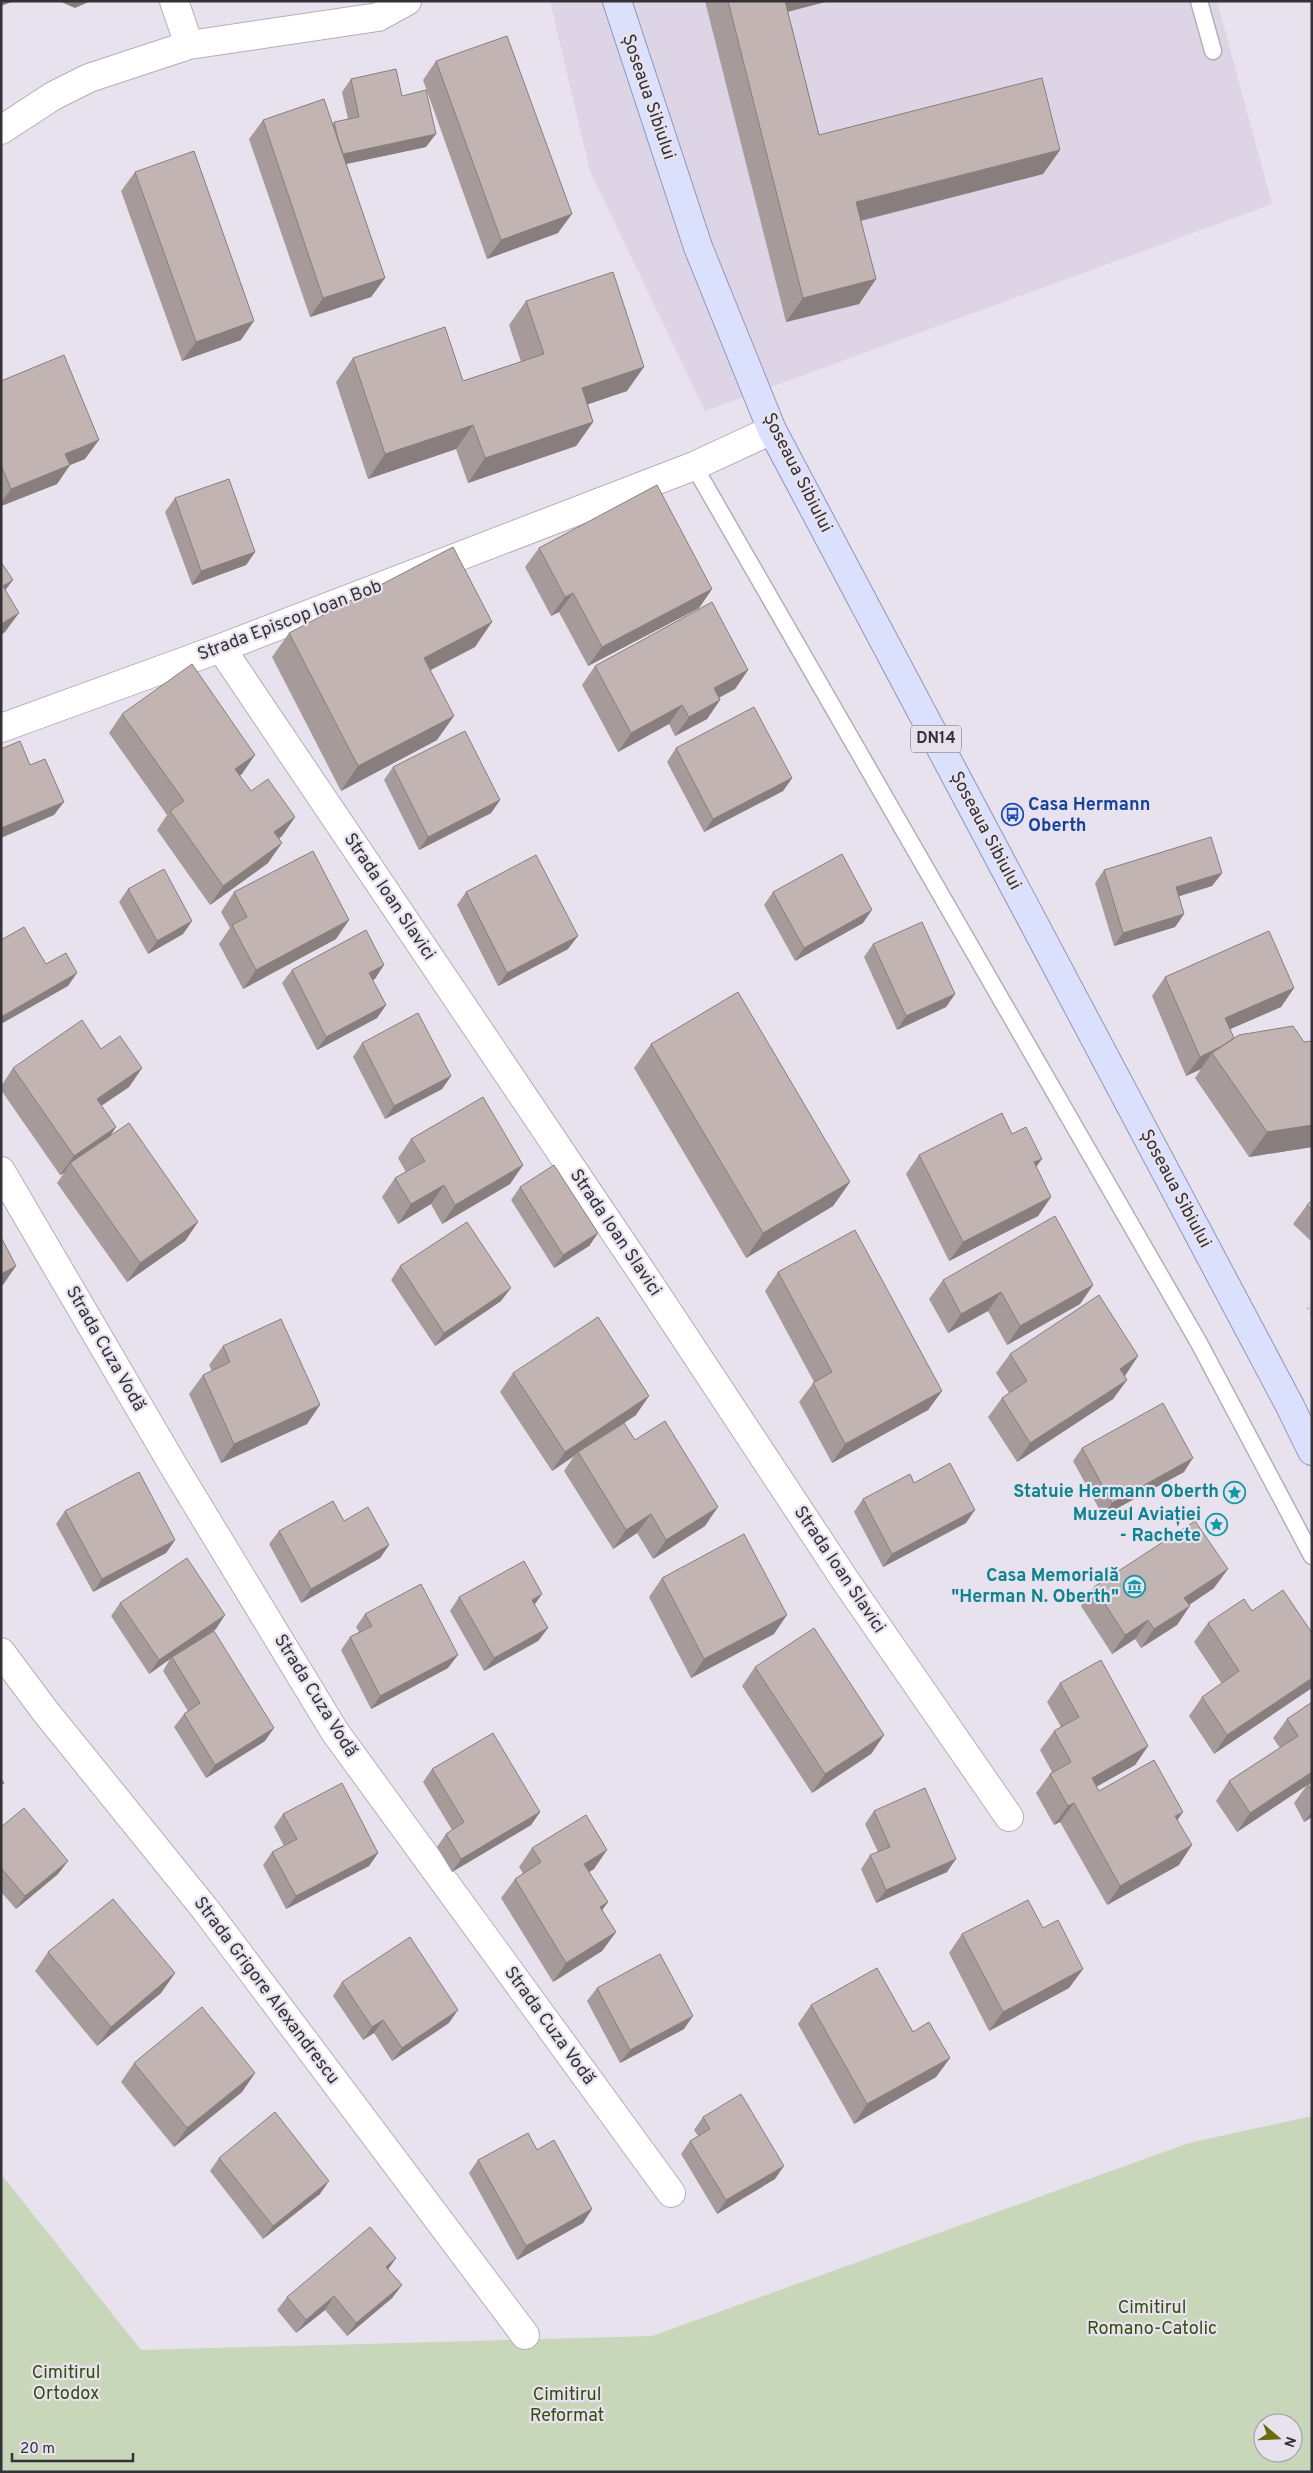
<svg xmlns="http://www.w3.org/2000/svg" width="1313" height="2473" viewBox="0 0 1313 2473" font-family="Overpass,sans-serif">
<style>
.built{fill:#ddd5e5}
.green{fill:#c8d6b9;fill-rule:evenodd}
.lines{fill:none;stroke-linecap:round;stroke-linejoin:round}
.service-casing{stroke:#b3afb8;stroke-width:19}
.minor-casing{stroke:#b3afb8;stroke-width:30}
.primary-casing{stroke:#9196b7;stroke-width:30}
.path{stroke:#ada9b1;stroke-width:3;stroke-dasharray:1 4;stroke-linecap:butt}
.service{stroke:#fff;stroke-width:16}
.minor{stroke:#fff;stroke-width:28}
.primary{stroke:#dbe0fd;stroke-width:28}
.wall{fill:#a69b9a}
.shaded-wall{fill:#877e7d}
.building{fill:#c1b4b3;stroke:#877e7d}
.labels{text-anchor:middle;dominant-baseline:central;stroke-width:4.5;stroke-linejoin:round;paint-order:stroke}
.shield{fill:#e7e2ed;stroke:#6a676d;stroke-width:1}
.shield-label{font-size:16px;font-weight:bold;fill:#343236}
.street-label{font-size:18px;fill:#343236;stroke:#e7e2ed}
.transit-label{font-size:18px;font-weight:bold;fill:#164399;stroke:#e7e2ed;text-anchor:start}
.culture-label{font-size:18px;font-weight:bold;fill:#0d838f;stroke:#e7e2ed;text-anchor:end}
.park-label{font-size:18px;fill:#364e0d;stroke:#e7e2ed}
</style>
<rect width="100%" height="100%" fill="#e7e2ed"/>
<path class="built" d="M550,1H1217L1272,204L705,411L590,171Z"/>
<path class="green" d="M1312,2116V2472H1V2174L141,2350L652,2336L1189,2143ZM1263,2423H1293V2453H1263Z"/>
<g class="lines">
<defs>
<path id="service" d="M1199,1L1213,51
M694,466L1199,1343L1312,1556"/>
<path id="minor" d="M174,1L189,45
M1,130L53,96L89,78L189,45L378,17L407,1
M221,648L639,1268L845,1580L1009,1817
M1,728L221,648L694,466L772,430
M1,1171L173,1465L335,1732L671,2193
M1,1652L45,1711L205,1909L525,2335"/>
<path id="primary" d="M617,1L698,247L772,430L1290,1406L1312,1451"/>
</defs>
<use href="#service" class="service-casing"/>
<use href="#minor" class="minor-casing"/>
<use href="#primary" class="primary-casing"/>
<path class="path" d="M1308,1308L1312,1314"/>
<use href="#service" class="service"/>
<use href="#minor" class="minor"/>
<use href="#primary" class="primary"/>
</g>
<path class="wall" d="M705,1H829L788,12L819,135L1060,150L1043,174L861,221L876,279L859,304L786,322Z
M436,61L558,233L487,259L423,80Z
M351,79L402,96L426,147L346,164L385,278L371,297L310,317L249,139L263,120L333,124L334,122L348,119L342,92Z
M135,172L241,340L182,361L121,191Z
M526,301L627,391L588,404L593,422L576,446L468,483L456,449L368,479L336,382L353,358L463,381L521,362L509,325Z
M1,381L85,459L70,465L57,484L1,506Z
M175,498L255,552L246,565L192,585L165,512Z
M539,548L712,589L699,608L588,666L559,612L551,616L525,567Z
M289,633L475,647L431,670L437,740L341,791L272,657Z
M595,666L748,670L735,689L719,698L720,700L707,719L675,736L669,724L618,752L582,685Z
M122,714L242,774L239,775L251,791L295,817L282,836L278,839L268,863L210,905L157,830L167,815L109,733Z
M676,748L792,778L783,791L704,832L667,762Z
M393,767L500,800L491,813L419,850L384,780Z
M1104,870L1222,873L1212,886L1179,896L1184,914L1175,927L1114,946L1095,883Z
M128,889L192,921L183,934L148,954L119,902Z
M234,892L336,939L243,989L219,944L230,928L221,912Z
M466,892L568,949L498,986L457,905Z
M773,892L863,923L795,961L764,905Z
M873,944L955,994L946,1007L897,1030L864,957Z
M292,970L375,979L372,980L386,1005L377,1018L317,1050L282,983Z
M1165,977L1294,988L1281,1007L1230,1029L1234,1038L1304,1042L1312,1041V1147L1249,1157L1195,1078L1201,1069L1186,1076L1152,996Z
M362,1043L451,1076L442,1089L385,1119L353,1057Z
M651,1044L850,1182L833,1206L746,1258L634,1068Z
M101,1049L142,1068L129,1087L101,1106L116,1127L111,1135L198,1222L185,1241L127,1282L57,1183L64,1173L60,1175L1,1090V1086L13,1068Z
M1012,1134L1036,1167L1051,1197L1038,1216L949,1261L906,1174L919,1155Z
M411,1139L523,1165L510,1184L442,1224L431,1204L398,1224L382,1197L395,1178L406,1172L398,1158Z
M520,1187L598,1233L589,1246L554,1268L511,1200Z
M1312,1200V1242L1293,1224L1307,1205Z
M400,1266L501,1301L435,1346L391,1280Z
M778,1272L942,1391L928,1410L832,1463L799,1402L814,1382L765,1291Z
M943,1280L1093,1285L1080,1304L1007,1345L988,1311L948,1333L929,1299Z
M223,1346L307,1424L221,1463L189,1394L203,1375L212,1371L209,1365Z
M1010,1354L1138,1356L1124,1376L1127,1380L1113,1399L1017,1462L988,1417L1002,1398L1009,1393L996,1373Z
M513,1373L636,1415L624,1423L635,1440L705,1526L653,1559L637,1533L613,1549L564,1471L574,1456L552,1471L500,1392Z
M1082,1448L1184,1472L1103,1516L1073,1461Z
M914,1483L966,1523L883,1567L854,1512L863,1499Z
M65,1511L175,1540L166,1553L93,1592L56,1524Z
M344,1521L389,1545L380,1558L301,1603L269,1544L279,1531Z
M662,1578L774,1634L691,1678L649,1597Z
M1094,1587L1214,1588L1189,1605L1177,1625L1141,1648L1135,1639L1112,1654L1081,1606Z
M459,1597L534,1605L548,1628L538,1641L484,1671L450,1611Z
M120,1603L216,1629L201,1639L265,1741L206,1778L174,1727L184,1714L188,1711L163,1671L170,1659L149,1674L111,1616Z
M365,1614L448,1668L371,1709L341,1650L350,1637L359,1632L356,1627Z
M1208,1623L1312,1633L1214,1754L1189,1716L1202,1697L1222,1684L1194,1642Z
M755,1667L884,1735L871,1754L812,1793L742,1686Z
M1060,1683L1148,1746L1135,1765L1096,1787L1099,1791L1178,1820L1179,1865L1107,1905L1060,1822L1054,1825L1036,1793L1050,1774L1052,1772L1040,1750L1054,1731L1061,1727L1047,1702Z
M1312,1702V1817L1304,1822L1294,1803L1307,1785L1237,1832L1216,1801L1229,1781L1280,1748L1273,1738L1287,1719Z
M432,1769L540,1812L531,1825L452,1872L437,1847L446,1834L452,1830L423,1782Z
M874,1811L947,1872L876,1903L861,1869L870,1855L878,1852L865,1824Z
M283,1814L378,1853L369,1866L286,1909L263,1865L272,1852L284,1846L274,1827Z
M1,1827L58,1874L16,1909L1,1892Z
M532,1848L594,1869L589,1872L608,1902L602,1910L616,1932L602,1951L553,1982L501,1898L515,1879L523,1873L519,1867Z
M1043,1928L1083,1969L1069,1988L989,2031L949,1953L962,1934Z
M48,1952L175,1973L161,1993L97,2046L35,1971Z
M342,1982L449,2023L392,2061L374,2033L363,2040L333,1996Z
M597,1988L684,2029L620,2063L587,2001Z
M811,2005L913,2032L950,2058L936,2077L854,2124L798,2024Z
M134,2063L255,2073L242,2092L174,2147L121,2082Z
M703,2117L775,2179L717,2214L681,2154L690,2141L698,2136L694,2130Z
M537,2150L592,2209L583,2223L517,2260L469,2173L478,2160Z
M219,2158L320,2194L263,2239L210,2171Z
M396,2258L388,2269L402,2285L392,2298L347,2336L325,2310L296,2333L277,2310L287,2297Z"/>
<path class="shaded-wall" d="M1,1H14L1,6Z
M59,1H91L75,8Z
M777,1H829L766,17Z
M436,134L426,147L332,167L341,154Z
M1060,150L1043,174L839,226L856,202Z
M572,214L558,233L487,259L501,240Z
M385,278L371,297L310,317L323,298Z
M876,279L859,304L786,322L803,298Z
M254,321L241,340L182,361L196,342Z
M644,367L627,391L565,412L582,388Z
M593,422L576,446L468,483L485,458Z
M473,425L456,449L368,479L385,454Z
M99,440L85,459L70,465L57,484L1,506V503L11,489L65,454Z
M255,552L246,565L192,585L201,571Z
M13,580L1,596L3,586Z
M712,589L699,608L588,666L602,647Z
M573,593L559,612L551,616L565,597Z
M19,613L5,632L1,635V624Z
M492,622L475,647L407,682L424,658Z
M748,670L735,689L701,707L714,688Z
M720,700L707,719L675,736L689,717Z
M682,705L669,724L618,752L631,733Z
M454,716L437,740L341,791L358,766Z
M255,755L242,774L221,788L235,769Z
M792,778L783,791L704,832L713,819Z
M500,800L491,813L419,850L428,837Z
M64,802L54,815L1,838V828Z
M295,817L282,836L261,852L274,832Z
M282,843L268,863L210,905L223,886Z
M1222,873L1212,886L1167,900L1176,887Z
M872,910L863,923L795,961L804,948Z
M1184,914L1175,927L1114,946L1123,933Z
M349,920L336,939L243,989L256,970Z
M192,921L183,934L148,954L157,941Z
M578,936L568,949L498,986L507,973Z
M384,965L375,979L360,987L369,973Z
M77,973L68,986L1,1024V1017Z
M1294,988L1281,1007L1212,1037L1225,1018Z
M955,994L946,1007L897,1030L906,1016Z
M386,1005L377,1018L317,1050L326,1037Z
M1235,1041L1212,1053L1201,1069L1186,1076L1200,1057Z
M142,1068L129,1087L83,1118L97,1099Z
M451,1076L442,1089L385,1119L394,1106Z
M1312,1125V1147L1249,1157L1267,1132Z
M116,1127L103,1146L70,1163L64,1173L60,1175L74,1156Z
M1042,1159L1028,1178L1034,1162Z
M523,1165L510,1184L442,1224L455,1205Z
M850,1182L833,1206L746,1258L763,1233Z
M444,1185L431,1204L398,1224L411,1204Z
M1051,1197L1038,1216L949,1261L963,1242Z
M198,1222L185,1241L127,1282L140,1263Z
M598,1233L589,1246L554,1268L563,1255Z
M16,1266L3,1285L1,1286V1274Z
M1093,1285L1080,1304L1007,1345L1020,1326Z
M511,1288L501,1301L435,1346L444,1333Z
M1001,1292L988,1311L948,1333L961,1314Z
M1138,1356L1125,1376L1106,1388L1120,1369Z
M1127,1380L1113,1399L1017,1462L1030,1443Z
M942,1391L928,1410L832,1463L845,1444Z
M649,1396L636,1415L579,1453L578,1452L574,1456L552,1471L565,1452Z
M320,1405L307,1424L221,1463L234,1444Z
M1193,1458L1184,1472L1103,1516L1112,1503Z
M718,1507L705,1526L653,1559L666,1540Z
M975,1510L966,1523L883,1567L892,1554Z
M651,1514L637,1533L613,1549L626,1530Z
M175,1540L166,1553L93,1592L102,1579Z
M389,1545L380,1558L301,1603L311,1589Z
M1228,1569L1214,1588L1171,1617L1184,1598Z
M542,1594L533,1607L532,1600Z
M1190,1606L1177,1625L1141,1648L1154,1629Z
M225,1615L216,1629L172,1658V1657L170,1659L149,1674L159,1660Z
M787,1615L774,1634L691,1678L704,1659Z
M1148,1620L1135,1639L1112,1654L1125,1635Z
M548,1628L538,1641L484,1671L494,1658Z
M458,1655L448,1668L371,1709L380,1696Z
M1312,1678V1688L1214,1754L1227,1735Z
M274,1728L265,1741L206,1778L215,1765Z
M884,1735L871,1754L812,1793L825,1774Z
M1148,1746L1135,1765L1078,1797L1092,1778Z
M1312,1772V1782L1237,1832L1250,1813Z
M1074,1803L1060,1822L1054,1825L1068,1806Z
M1312,1811V1817L1304,1822Z
M540,1812L531,1825L452,1872L461,1859Z
M1183,1812L1170,1831L1175,1816Z
M1192,1845L1179,1865L1107,1905L1120,1886Z
M607,1850L594,1869L571,1883L584,1864Z
M378,1853L369,1866L286,1909L296,1896Z
M956,1859L947,1872L876,1903L886,1890Z
M68,1861L58,1874L16,1909L25,1896Z
M608,1902L594,1921L600,1907Z
M616,1932L602,1951L553,1982L566,1963Z
M1083,1969L1069,1988L989,2031L1003,2012Z
M175,1973L161,1993L97,2046L111,2027Z
M458,2010L449,2023L392,2061L402,2048Z
M693,2016L684,2029L620,2063L630,2050Z
M383,2020L374,2033L363,2040L372,2027Z
M950,2058L936,2077L854,2124L867,2104Z
M255,2073L242,2092L174,2147L187,2128Z
M784,2166L775,2179L717,2214L726,2200Z
M329,2181L320,2194L263,2239L273,2226Z
M592,2209L583,2223L517,2260L526,2246Z
M396,2258L387,2271L386,2267Z
M402,2285L392,2298L347,2336L356,2323Z
M334,2296L325,2310L296,2333L306,2320Z"/>
<path class="building" d="M728,1H785L819,135L1042,78L1060,150L856,202L876,279L803,298Z
M507,36L572,214L501,240L436,61Z
M396,69L402,96L426,90L436,134L343,154L338,139L334,122L359,117L351,79Z
M324,99L385,278L323,298L263,120Z
M194,151L254,321L196,342L135,172Z
M613,272L644,367L582,388L593,422L485,458L473,425L385,454L353,358L445,327L463,381L544,354L526,301Z
M64,355L99,440L65,454L70,465L11,489L1,465V381Z
M229,479L255,552L201,571L175,498Z
M657,485L712,589L602,647L573,593L565,597L539,548Z
M453,547L492,622L424,658L454,716L358,766L289,633Z
M1,562L13,580L3,586L19,613L1,624Z
M712,602L748,670L714,688L720,700L689,717L682,705L631,733L595,666Z
M192,664L255,755L235,769L251,791L268,779L295,817L274,832L282,843L223,886L170,811L184,801L122,714Z
M754,707L792,778L713,819L676,748Z
M465,731L500,800L428,837L393,767Z
M20,741L30,765L45,759L64,802L1,828V749Z
M1211,837L1222,873L1176,887L1184,914L1123,933L1104,870Z
M313,851L349,920L256,970L232,925L247,917L234,892Z
M842,854L872,910L804,948L773,892Z
M536,855L578,936L507,973L466,892Z
M164,869L192,921L157,941L128,889Z
M922,922L955,994L906,1016L873,944Z
M24,927L46,964L66,953L77,973L1,1017V940Z
M366,930L384,965L369,973L386,1005L326,1037L292,970Z
M1269,931L1294,988L1225,1018L1234,1038L1222,1046L1200,1057L1165,977Z
M738,992L850,1182L763,1233L651,1044Z
M418,1013L451,1076L394,1106L362,1043Z
M82,1020L101,1049L120,1036L142,1068L97,1099L116,1127L74,1156L13,1068Z
M1293,1026L1304,1042L1312,1041V1125L1267,1132L1212,1053L1239,1035Z
M483,1097L523,1165L455,1205L444,1185L411,1204L395,1178L425,1161L411,1139Z
M1002,1113L1012,1134L1026,1127L1042,1159L1034,1162L1051,1197L963,1242L919,1155Z
M129,1123L198,1222L140,1263L70,1163Z
M554,1165L598,1233L563,1255L520,1187Z
M1312,1200V1210L1307,1205Z
M1055,1216L1093,1285L1020,1326L1001,1292L961,1314L943,1280Z
M467,1222L511,1288L444,1333L400,1266Z
M855,1230L942,1391L845,1444L813,1383L832,1372L778,1272Z
M1,1237L16,1266L1,1274Z
M1099,1295L1138,1356L1120,1369L1127,1380L1030,1443L1002,1398L1027,1381L1010,1354Z
M598,1317L649,1396L565,1452L513,1373Z
M281,1319L320,1405L234,1444L203,1375L230,1362L223,1346Z
M1163,1403L1193,1458L1112,1503L1082,1448Z
M665,1421L718,1507L666,1540L651,1514L626,1530L578,1452L624,1423L635,1440Z
M950,1463L975,1510L892,1554L863,1499L910,1474L914,1483Z
M139,1472L175,1540L102,1579L65,1511Z
M333,1501L344,1521L368,1507L389,1545L311,1589L279,1531Z
M1195,1521L1228,1569L1184,1598L1190,1606L1154,1629L1148,1620L1125,1635L1094,1587Z
M744,1534L787,1615L704,1659L662,1578Z
M187,1558L225,1615L159,1660L120,1603Z
M524,1561L542,1594L532,1600L548,1628L494,1658L459,1597Z
M421,1584L458,1655L380,1696L350,1637L372,1626L365,1614Z
M1283,1590L1312,1633V1678L1227,1735L1202,1697L1239,1671L1208,1623L1244,1599L1252,1611Z
M814,1628L884,1735L825,1774L755,1667Z
M214,1631L274,1728L215,1765L184,1714L200,1703L172,1657Z
M1101,1660L1148,1746L1092,1778L1099,1791L1154,1760L1183,1812L1175,1816L1192,1845L1120,1886L1074,1803L1068,1806L1050,1774L1071,1762L1054,1731L1079,1717L1060,1683Z
M1312,1702V1772L1250,1813L1229,1781L1298,1736L1287,1719Z
M493,1733L540,1812L461,1859L446,1834L464,1822L432,1769Z
M1,1779L4,1783L1,1785Z
M1312,1782V1792L1308,1784Z
M342,1783L378,1853L296,1896L272,1852L297,1839L283,1814Z
M925,1788L956,1859L886,1890L870,1855L890,1847L874,1811Z
M24,1808L68,1861L25,1896L1,1868V1827Z
M586,1815L607,1850L584,1864L608,1902L600,1907L616,1932L566,1963L515,1879L541,1862L532,1848Z
M113,1899L175,1973L111,2027L48,1952Z
M1028,1900L1043,1928L1058,1920L1083,1969L1003,2012L962,1934Z
M410,1937L458,2010L402,2048L383,2020L372,2027L342,1982Z
M660,1954L693,2016L630,2050L597,1988Z
M877,1968L913,2032L929,2022L950,2058L867,2104L811,2005Z
M202,2007L255,2073L187,2128L134,2063Z
M741,2094L784,2166L726,2200L690,2141L710,2129L703,2117Z
M275,2112L329,2181L273,2226L219,2158Z
M528,2133L537,2150L554,2140L592,2209L526,2246L478,2160Z
M370,2227L396,2258L386,2267L402,2285L356,2323L334,2296L306,2320L287,2297Z"/>
<defs>
<symbol id="bus-ring" viewBox="-11 -11 22 22"><circle r="9.5" fill="#e7e2ed" stroke="#1a4fb4" stroke-width="1.5"/><path d="M-5-6H5V4H4V6H2V4H-2V6H-4V4H-5ZM-3.5-4V0h7V-4ZM-3.5 1.2v1.5H-2V1.2ZM2 1.2v1.5H3.5V1.2Z" fill="#1a4fb4"/></symbol>
<symbol id="sight-ring" viewBox="-11 -11 22 22"><circle r="9.5" fill="#e7e2ed" stroke="#0f9aa8" stroke-width="1.5"/><path d="M0-6L1.8-2.2L6-1.7L2.9 1.2L3.7 5.4L0 3.3L-3.7 5.4L-2.9 1.2L-6-1.7L-1.8-2.2Z" fill="#0f9aa8"/></symbol>
<symbol id="museum-ring" viewBox="-11 -11 22 22"><circle r="9.5" fill="#e7e2ed" stroke="#0f9aa8" stroke-width="1.5"/><path d="M0-6L6-3V-2H-6V-3ZM-5-1h2V3h-2ZM-1-1h2V3h-2ZM3-1h2V3H3ZM-6 4H6V6H-6Z" fill="#0f9aa8"/></symbol>
</defs>
<g fill-rule="evenodd">
<use href="#bus-ring" x="1000" y="802" width="25" height="25"/>
<use href="#sight-ring" x="1222" y="1480" width="25" height="25"/>
<use href="#sight-ring" x="1204" y="1512" width="25" height="25"/>
<use href="#museum-ring" x="1122" y="1574" width="25" height="25"/>
</g>
<g class="labels">
<rect class="shield" x="911" y="725.5" width="50" height="27" rx="4"/>
<g class="shield-label">
<text x="936" y="739">DN14</text>
</g>
<g class="street-label">
<text transform="translate(648 97) rotate(71)">Șoseaua Sibiului</text>
<text transform="translate(797 473) rotate(63)">Șoseaua Sibiului</text>
<text transform="translate(290 621) rotate(-21)">Strada Episcop Ioan Bob</text>
<text transform="translate(985 831) rotate(62)">Șoseaua Sibiului</text>
<text transform="translate(389 897) rotate(56)">Strada Ioan Slavici</text>
<text transform="translate(1175 1189) rotate(62)">Șoseaua Sibiului</text>
<text transform="translate(615 1233) rotate(56)">Strada Ioan Slavici</text>
<text transform="translate(105 1349) rotate(60)">Strada Cuza Vodă</text>
<text transform="translate(839 1570) rotate(56)">Strada Ioan Slavici</text>
<text transform="translate(315 1696) rotate(58)">Strada Cuza Vodă</text>
<text transform="translate(266 1991) rotate(53)">Strada Grigore Alexandrescu</text>
<text transform="translate(549 2026) rotate(54)">Strada Cuza Vodă</text>
</g>
<g class="transit-label">
<text x="1028" y="805">Casa Hermann<tspan x="1028" dy="21">Oberth</tspan></text>
</g>
<g class="culture-label">
<text x="1219" y="1492">Statuie Hermann Oberth</text>
<text x="1201" y="1515">Muzeul Aviației<tspan x="1201" dy="21">- Rachete</tspan></text>
<text x="1119" y="1576">Casa Memorială<tspan x="1119" dy="21">"Herman N. Oberth"</tspan></text>
</g>
<g class="park-label">
<text x="1152" y="2308">Cimitirul<tspan x="1152" dy="21">Romano-Catolic</tspan></text>
<text x="66" y="2373">Cimitirul<tspan x="66" dy="21">Ortodox</tspan></text>
<text x="567" y="2395">Cimitirul<tspan x="567" dy="21">Reformat</tspan></text>
</g>
</g>
<rect width="1313" height="2473" fill="none" stroke="#343236" stroke-width="5"/>
<g transform="translate(1278 2438) rotate(109)"><circle r="24" fill="#e7e2ed" stroke="#9f9ca4"/>
<path d="M0-4L9 19L0 12L-9 19Z" fill="#6c6c0c"/>
<text y="-8" font-size="14" font-weight="bold" text-anchor="middle" fill="#343236">N</text>
</g>
<path d="M12 2453v8h121v-8" fill="none" stroke="#343236" stroke-width="2.5"/>
<text x="20" y="2453" font-size="15" fill="#343236" stroke="#e7e2ed" stroke-width="4" paint-order="stroke">20 m</text>
</svg>
